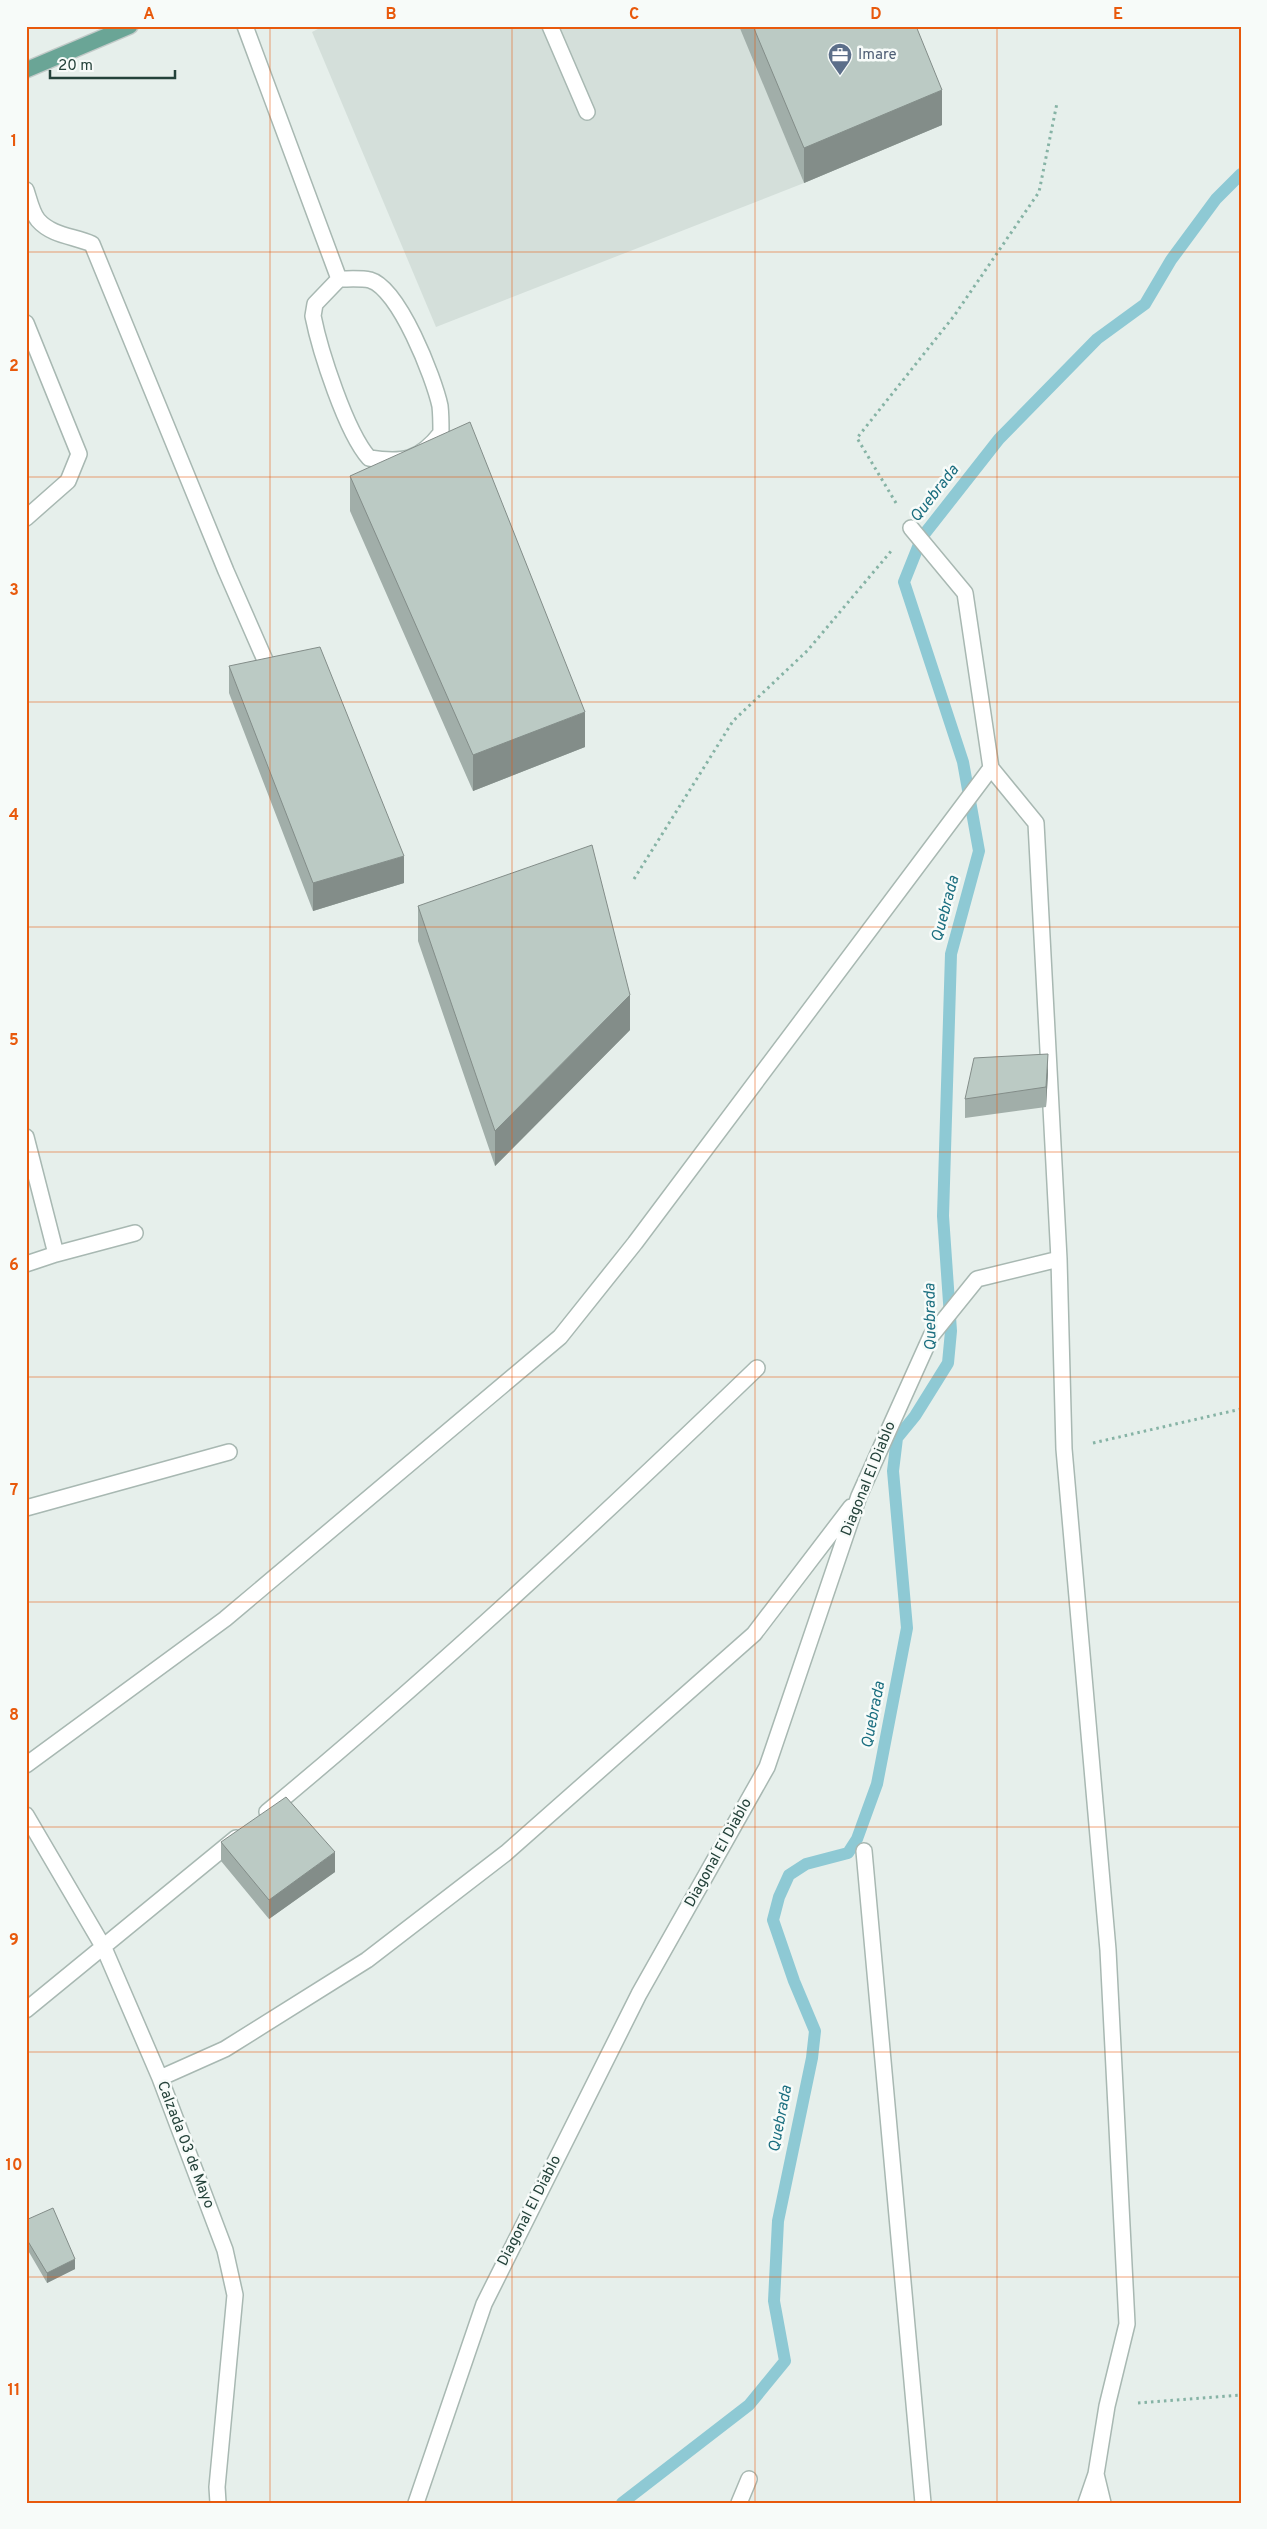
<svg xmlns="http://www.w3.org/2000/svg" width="1267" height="2529" viewBox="0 0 1267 2529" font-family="Overpass,sans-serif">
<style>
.built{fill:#d4dfda}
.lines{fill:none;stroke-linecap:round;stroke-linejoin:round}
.stream{stroke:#8ec9d4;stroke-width:12}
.minor-casing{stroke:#a8b8b2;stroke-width:18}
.major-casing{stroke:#c2cac8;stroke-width:18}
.path{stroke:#86b3a5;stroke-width:3;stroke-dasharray:2.5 4;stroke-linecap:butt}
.minor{stroke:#fff;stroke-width:15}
.major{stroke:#6aa596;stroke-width:15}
.wall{fill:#a1aea9}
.shaded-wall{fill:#838d89}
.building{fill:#bbcac4;stroke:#838d89}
.grid{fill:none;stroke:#e8590c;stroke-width:1;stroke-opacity:0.55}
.labels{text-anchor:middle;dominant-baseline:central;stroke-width:5;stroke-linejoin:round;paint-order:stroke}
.service-label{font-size:15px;fill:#4e5e75;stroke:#f7fbf9;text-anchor:start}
.street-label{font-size:15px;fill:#24423a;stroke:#f7fbf9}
.water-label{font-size:16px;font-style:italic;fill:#1c6f80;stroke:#f7fbf9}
.neatline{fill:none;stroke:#e8590c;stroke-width:2}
.grid-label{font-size:16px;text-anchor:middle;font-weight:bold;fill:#e8590c}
</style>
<rect width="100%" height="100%" fill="#e6efeb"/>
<path class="built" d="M324,26H740L804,183L436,327L312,32Z"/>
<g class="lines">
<path class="stream" d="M622,2503L749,2405L785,2361L774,2301L778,2221L812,2058L815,2031L794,1981L773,1920L779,1897L789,1875L806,1864L848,1853L857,1839L877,1784L907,1628L893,1471L897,1438L915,1416L948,1363L951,1331L943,1216L951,954L979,851L963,762L904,582L922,537L999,439L1097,339L1145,304L1171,260L1216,199L1241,174"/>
<defs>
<path id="minor" d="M245,26L339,279
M550,26L587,112
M26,190C29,199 32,213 38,220C52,236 74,236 92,244L226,571L272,676
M339,279C349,279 361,278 370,280C399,288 434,378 440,406C441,415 441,424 441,433C419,461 403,463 369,458C346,432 320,351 313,316L315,304Z
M26,323L79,454L68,481L26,518
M911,528L965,593L991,768L1036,823L1059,1259L1064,1449L1108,1950L1127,2324L1107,2406L1096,2474L1103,2503
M26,1137L56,1254
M26,1264L56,1254L135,1233
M26,1508L229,1452
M26,1765L225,1619L560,1337L635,1243L991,768
M267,1812C437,1671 598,1521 757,1368
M26,1815L104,1948L160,2078L225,2250L235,2295L217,2487L218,2503
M864,1851L923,2503
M26,2010L236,1838
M160,2078L225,2049L367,1960L506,1853L754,1634L851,1507
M416,2503L484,2304L639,1994L767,1767L859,1496L931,1336L977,1279L1059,1259
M739,2503L749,2479
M1086,2503L1096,2474"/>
<path id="major" d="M26,70L130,26"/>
</defs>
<use href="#minor" class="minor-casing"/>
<use href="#major" class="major-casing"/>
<path class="path" d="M896,503L857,438L954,316L1039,192L1057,103
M634,879L733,721L808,650L892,550
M1093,1443L1241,1409
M1138,2403L1241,2395"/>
<use href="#minor" class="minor"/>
<use href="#major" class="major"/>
</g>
<path class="wall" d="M739,26H916L942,125L804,183Z
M350,476L585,747L473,791L350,511Z
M229,666L404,883L313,911L229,693Z
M418,906L630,1030L495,1166L418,941Z
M1048,1073L1046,1107L965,1118V1099Z
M221,1842L335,1872L269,1919L221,1861Z
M26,2220L75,2269L47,2283L26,2247Z"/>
<path class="shaded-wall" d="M942,90V125L804,183V148Z
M585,712V747L473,791V755Z
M404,856V883L313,911V883Z
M630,995V1030L495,1166V1131Z
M1048,1054V1073L1046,1107V1087Z
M335,1852V1872L269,1919V1900Z
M75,2259V2269L47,2283V2273Z"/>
<path class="building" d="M753,26H916L942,90L804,148Z
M470,422L585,712L473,755L350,476Z
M320,647L404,856L313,883L229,666Z
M592,845L630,995L495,1131L418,906Z
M1048,1054L1046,1087L965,1099L974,1058Z
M286,1797L335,1852L269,1900L221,1842Z
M53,2208L75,2259L47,2273L26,2238V2220Z"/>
<path class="grid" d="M270,26V2503M512,26V2503M755,26V2503M997,26V2503M26,252H1241M26,477H1241M26,702H1241M26,927H1241M26,1152H1241M26,1377H1241M26,1602H1241M26,1827H1241M26,2052H1241M26,2277H1241"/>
<defs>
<symbol id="office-pin" viewBox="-11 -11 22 30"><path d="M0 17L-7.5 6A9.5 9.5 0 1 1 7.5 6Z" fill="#5c6f8a" stroke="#f7fbf9"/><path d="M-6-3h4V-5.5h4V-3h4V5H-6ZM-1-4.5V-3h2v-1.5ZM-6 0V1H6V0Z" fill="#fff"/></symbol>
</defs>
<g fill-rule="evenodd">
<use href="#office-pin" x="826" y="41" width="28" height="38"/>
</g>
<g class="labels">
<g class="service-label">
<text x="858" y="55">Imare</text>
</g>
<g class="street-label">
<text transform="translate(869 1479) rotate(-68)">Diagonal El Diablo</text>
<text transform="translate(719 1853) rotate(-61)">Diagonal El Diablo</text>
<text transform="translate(185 2145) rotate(69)">Calzada 03 de Mayo</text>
<text transform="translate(530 2211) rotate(-63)">Diagonal El Diablo</text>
</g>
<g class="water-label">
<text transform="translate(935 494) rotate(-52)">Quebrada</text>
<text transform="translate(946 909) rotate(-75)">Quebrada</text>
<text transform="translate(931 1317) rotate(-91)">Quebrada</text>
<text transform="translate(874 1715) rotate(-79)">Quebrada</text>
<text transform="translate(781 2119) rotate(-79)">Quebrada</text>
</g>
</g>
<rect width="1267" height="2529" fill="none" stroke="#f7fbf9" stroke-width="55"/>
<path d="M50 70v8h125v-8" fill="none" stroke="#24423a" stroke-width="2.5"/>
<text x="58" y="70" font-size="15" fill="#24423a" stroke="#f7fbf9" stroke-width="4" paint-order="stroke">20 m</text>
<rect x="28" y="28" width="1212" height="2474" class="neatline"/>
<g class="grid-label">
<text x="149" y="19">A</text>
<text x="391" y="19">B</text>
<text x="634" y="19">C</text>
<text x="876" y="19">D</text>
<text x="1118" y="19">E</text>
<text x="14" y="146">1</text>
<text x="14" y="371">2</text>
<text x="14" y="595">3</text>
<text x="14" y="820">4</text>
<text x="14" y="1045">5</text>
<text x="14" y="1270">6</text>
<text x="14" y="1495">7</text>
<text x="14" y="1720">8</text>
<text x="14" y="1945">9</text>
<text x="14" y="2170">10</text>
<text x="14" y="2395">11</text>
</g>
</svg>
